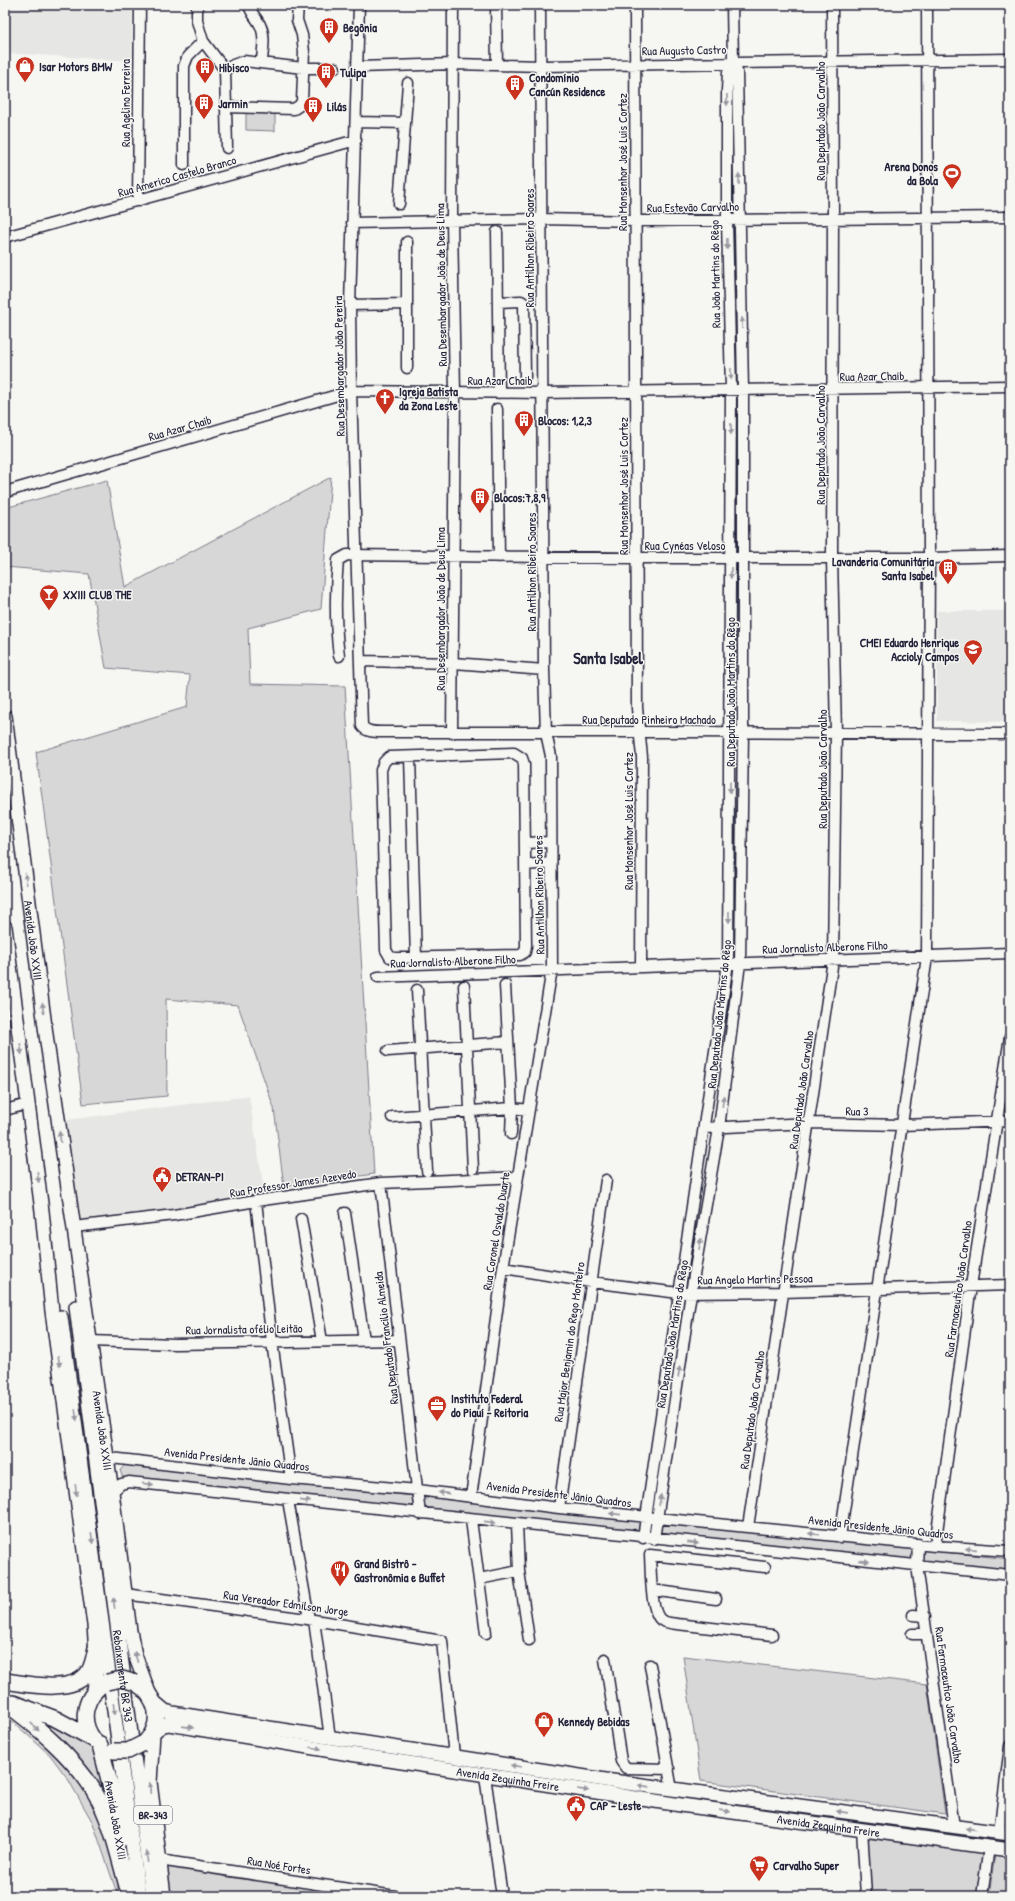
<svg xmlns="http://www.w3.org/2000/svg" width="1015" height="1901" viewBox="0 0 1015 1901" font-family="'Patrick Hand',sans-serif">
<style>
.built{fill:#e6e6e4}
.green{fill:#d7d7d7;stroke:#7c7c89}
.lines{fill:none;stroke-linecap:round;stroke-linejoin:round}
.minor-casing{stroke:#22223b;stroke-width:13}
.major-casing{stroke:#22223b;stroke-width:16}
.highway-casing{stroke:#22223b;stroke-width:18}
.minor{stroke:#f6f6f2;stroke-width:10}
.major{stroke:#f6f6f2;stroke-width:13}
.highway{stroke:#f6f6f2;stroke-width:15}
.highway-bridge-casing{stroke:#22223b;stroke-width:18;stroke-linecap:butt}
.highway-bridge{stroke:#f6f6f2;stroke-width:15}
.oneway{fill:#9797a0}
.labels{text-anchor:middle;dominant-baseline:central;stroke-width:3;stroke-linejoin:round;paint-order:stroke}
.shield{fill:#f6f6f2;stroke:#626272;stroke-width:1}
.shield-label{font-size:11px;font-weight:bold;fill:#22223b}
.poi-label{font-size:12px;font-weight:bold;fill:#22223b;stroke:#f6f6f2;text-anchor:start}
.street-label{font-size:12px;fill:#22223b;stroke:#f6f6f2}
.district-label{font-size:16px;font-weight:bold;fill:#22223b;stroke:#f6f6f2}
</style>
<rect width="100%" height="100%" fill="#f6f6f2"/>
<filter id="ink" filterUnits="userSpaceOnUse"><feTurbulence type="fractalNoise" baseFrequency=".025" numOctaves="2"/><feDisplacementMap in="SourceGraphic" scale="8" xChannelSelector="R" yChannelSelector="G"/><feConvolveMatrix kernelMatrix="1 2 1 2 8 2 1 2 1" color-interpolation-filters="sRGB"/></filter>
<g filter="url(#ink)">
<path class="built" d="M5,5H132V61L5,53Z
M937,611H1010V722L937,721Z
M249,1096L265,1196L80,1224L66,1120Z"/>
<path class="green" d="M246,113L275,114V131L246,130Z
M331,477L321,609L248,628L250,684L345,686L374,1174L284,1187L274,1108L238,1005L166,999L167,1096L83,1104L36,752L187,707L190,675L106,668L89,574L5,567V508L107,480L125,587Z
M125,1465L413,1496L415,1505L411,1508L124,1478L122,1476L120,1470Z
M429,1497L640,1520L639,1532L426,1509L423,1506L424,1501Z
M663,1523L911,1549C914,1553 914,1557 910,1561L659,1533L661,1524Z
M924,1550L1010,1559V1572L921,1562Z
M683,1656L927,1684L945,1814L701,1781Z
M5,1712L42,1741L79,1780L101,1815L118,1881V1896L93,1823L68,1779L50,1755L5,1715Z
M30,1712L91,1747L107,1781L112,1810L77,1756Z
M866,1838L984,1853L978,1896H872Z
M995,1854L1010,1856V1896H989Z
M165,1865L365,1896H169Z"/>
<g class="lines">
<defs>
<path id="minor" d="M197,5V21L203,41L225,70L227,148
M249,5C251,14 258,19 261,27C266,38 262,52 262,63
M359,5L350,305L351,391L362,726C367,733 377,732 386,732H686L1010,734
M496,5L497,65
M635,5L637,708L642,757L641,966
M359,67L454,64L542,66L1010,59
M225,70L233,65L244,61L303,68H335
M226,107L294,109L300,105L302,101L304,52L302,35L297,20L298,5
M356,122L405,123
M184,165V66L188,56L203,41
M138,201L140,5
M399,204L408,83
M352,223L542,219L636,221L1010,217
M497,232L499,393
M5,237L356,140
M407,242V368
M498,302L521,301L524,303L525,377
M350,305L407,304
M497,409L499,557
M5,492L351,391L543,393L1010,386
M339,656C335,624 335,592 338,560L347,555L637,558H929L1010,556
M360,661L454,663L544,670
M452,733L455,393L452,220L453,5
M514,753L522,758L524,764L526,946L525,952L520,955L396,958L390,957L386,950L381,770L384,762L389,757Z
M410,757L416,958
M525,843L551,842
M525,865L551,863
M378,977L1010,953
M505,985L512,1108L511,1134
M464,986L473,1169
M417,990L427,1171
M388,1051L508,1042
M5,1110L28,1104
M392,1117L512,1108L529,1110
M704,1128L809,1123L902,1125L1010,1121
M381,1183L420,1514
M256,1201L272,1342L291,1479
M345,1213L364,1340
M301,1219L322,1341
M74,1227L174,1215L256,1201L381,1183L518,1177
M503,1268L591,1282L679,1293L783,1292L1010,1285
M90,1341L175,1344L398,1340
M107,1455L111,1458L291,1479L418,1490L559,1508L935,1546L1010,1551
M112,1492L121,1484L129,1482L1010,1575
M471,1497L503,1268L552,969L551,756L546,733L544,670L540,5
M288,1500L309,1619
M559,1508L606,1180
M471,1520L486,1633
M517,1524L519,1571L529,1640
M748,1527L833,960L836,732L832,558L833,218L832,5
M840,1537L927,957L929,558L927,5
M643,1538L728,963L731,390L727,220V90L728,72L733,62
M654,1539L691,1293L719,1128L740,963L743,732V390L737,71L733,62L732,5
M918,1544L917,1566L954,1827
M935,1546L971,1286L1010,1037
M765,1567L650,1555C651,1569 650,1611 661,1620C666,1623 671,1623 677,1624L772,1635
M479,1579L519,1571
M652,1590L716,1599
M125,1594L314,1620L442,1641L454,1756
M913,1615L925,1616
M314,1620L330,1738
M912,1634H927
M605,1659L621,1761L626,1768L669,1769
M650,1665L672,1790
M485,1776L502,1896
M862,1829L866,1896
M999,1833L1010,1746
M159,1860L395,1896
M982,1896L989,1847"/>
<g id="major">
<path id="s1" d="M5,716L47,1042L112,1492L130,1631L135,1655L149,1693"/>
<path d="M5,927L42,1211L52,1311L94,1625L97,1667L94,1691"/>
<path id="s2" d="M76,1307L152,1896"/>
<path d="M61,1317L139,1896"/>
<path d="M153,1701L165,1711L172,1713L612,1781L1010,1834"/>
<path id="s3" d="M152,1733L163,1725L169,1724L350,1754L681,1805L1010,1850"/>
</g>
<path id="highway" d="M5,1681C28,1684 70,1694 87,1674C93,1667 94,1656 96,1648
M136,1683C157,1696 164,1723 146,1741
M5,1703C35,1724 75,1759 94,1791C111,1819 118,1854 127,1886
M13,1703L56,1719L93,1739
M152,1733L149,1782L163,1896
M94,1740C78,1720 85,1694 107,1682
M100,1745L115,1803L121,1839"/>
</defs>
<use href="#minor" class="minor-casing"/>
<use href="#major" class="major-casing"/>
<use href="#highway" class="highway-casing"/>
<use href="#minor" class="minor"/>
<use href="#major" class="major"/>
<use href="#highway" class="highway"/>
<defs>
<path id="highway-bridge" d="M107,1682L122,1679L136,1683
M114,1751H128L142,1744"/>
</defs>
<use href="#highway-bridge" class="highway-bridge-casing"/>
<use href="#highway-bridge" class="highway-bridge"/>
</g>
<defs><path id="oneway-solid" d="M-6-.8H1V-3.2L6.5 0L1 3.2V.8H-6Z"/></defs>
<g class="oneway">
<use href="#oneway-solid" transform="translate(727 100) rotate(90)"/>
<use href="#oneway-solid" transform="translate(739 179) rotate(-91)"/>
<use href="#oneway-solid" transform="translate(727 244) rotate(89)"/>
<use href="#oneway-solid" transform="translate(742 323) rotate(-91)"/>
<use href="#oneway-solid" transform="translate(731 374) rotate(89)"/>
<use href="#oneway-solid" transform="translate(731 429) rotate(90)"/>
<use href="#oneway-solid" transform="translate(731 573) rotate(90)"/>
<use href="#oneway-solid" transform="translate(730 787) rotate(90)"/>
<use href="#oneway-solid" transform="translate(26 879) rotate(-97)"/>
<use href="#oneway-solid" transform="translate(729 917) rotate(90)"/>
<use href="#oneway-solid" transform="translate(43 1008) rotate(-97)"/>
<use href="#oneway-solid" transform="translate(21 1049) rotate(83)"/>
<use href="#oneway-solid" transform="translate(723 1101) rotate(-83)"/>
<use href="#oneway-solid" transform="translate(60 1137) rotate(-98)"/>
<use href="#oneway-solid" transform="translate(38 1177) rotate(82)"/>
<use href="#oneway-solid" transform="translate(700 1244) rotate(-80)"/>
<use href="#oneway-solid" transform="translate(59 1361) rotate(82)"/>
<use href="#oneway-solid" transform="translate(679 1372) rotate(-81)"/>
<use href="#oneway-solid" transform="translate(76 1415) rotate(82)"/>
<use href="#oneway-solid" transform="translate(148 1484) rotate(6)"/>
<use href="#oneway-solid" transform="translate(76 1490) rotate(82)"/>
<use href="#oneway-solid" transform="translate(444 1493) rotate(-173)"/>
<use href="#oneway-solid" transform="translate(660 1500) rotate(-81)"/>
<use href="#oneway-solid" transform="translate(305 1501) rotate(6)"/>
<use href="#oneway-solid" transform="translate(615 1514) rotate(-174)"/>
<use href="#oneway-solid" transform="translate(490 1522) rotate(6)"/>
<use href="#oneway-solid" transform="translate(814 1534) rotate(-174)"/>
<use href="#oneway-solid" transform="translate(92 1538) rotate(83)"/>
<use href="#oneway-solid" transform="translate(693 1543) rotate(6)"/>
<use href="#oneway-solid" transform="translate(971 1549) rotate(-176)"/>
<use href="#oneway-solid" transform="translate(864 1561) rotate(6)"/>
<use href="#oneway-solid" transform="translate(114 1603) rotate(-97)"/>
<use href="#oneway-solid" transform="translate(136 1657) rotate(-106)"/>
<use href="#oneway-solid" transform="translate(114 1709) rotate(83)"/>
<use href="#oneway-solid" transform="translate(35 1727) rotate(44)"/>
<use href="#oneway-solid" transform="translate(188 1727) rotate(8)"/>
<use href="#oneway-solid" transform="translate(316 1748) rotate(10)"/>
<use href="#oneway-solid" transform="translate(516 1766) rotate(-171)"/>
<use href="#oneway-solid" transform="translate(644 1786) rotate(-172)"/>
<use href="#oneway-solid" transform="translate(150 1788) rotate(-94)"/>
<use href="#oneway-solid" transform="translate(583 1790) rotate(9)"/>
<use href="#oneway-solid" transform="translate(725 1811) rotate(8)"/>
<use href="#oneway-solid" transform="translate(842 1812) rotate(-172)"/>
<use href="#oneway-solid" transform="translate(971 1829) rotate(-173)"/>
<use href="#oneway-solid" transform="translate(147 1857) rotate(-97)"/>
</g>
</g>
<defs>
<symbol id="building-pin" viewBox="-11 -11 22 30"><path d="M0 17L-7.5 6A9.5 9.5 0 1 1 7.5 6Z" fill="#c8321e" stroke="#f6f6f2"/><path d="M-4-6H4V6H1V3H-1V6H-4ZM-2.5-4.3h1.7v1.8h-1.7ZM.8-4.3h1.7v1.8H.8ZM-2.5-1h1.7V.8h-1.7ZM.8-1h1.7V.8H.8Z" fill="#fff"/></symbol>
<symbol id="shop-pin" viewBox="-11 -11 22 30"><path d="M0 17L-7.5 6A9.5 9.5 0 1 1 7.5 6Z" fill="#c8321e" stroke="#f6f6f2"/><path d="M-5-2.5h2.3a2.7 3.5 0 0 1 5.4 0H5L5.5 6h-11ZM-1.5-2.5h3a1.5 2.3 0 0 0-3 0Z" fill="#fff"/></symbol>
<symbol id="stadium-pin" viewBox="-11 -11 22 30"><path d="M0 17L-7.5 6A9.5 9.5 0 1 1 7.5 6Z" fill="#c8321e" stroke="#f6f6f2"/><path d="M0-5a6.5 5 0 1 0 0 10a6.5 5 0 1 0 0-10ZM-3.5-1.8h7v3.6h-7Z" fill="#fff"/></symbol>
<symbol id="church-pin" viewBox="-11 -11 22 30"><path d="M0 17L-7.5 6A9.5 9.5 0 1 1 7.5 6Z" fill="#c8321e" stroke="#f6f6f2"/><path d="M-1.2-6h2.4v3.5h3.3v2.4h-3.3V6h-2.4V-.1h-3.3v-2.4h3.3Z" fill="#fff"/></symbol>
<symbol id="bar-pin" viewBox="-11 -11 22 30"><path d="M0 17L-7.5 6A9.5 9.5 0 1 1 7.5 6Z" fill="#c8321e" stroke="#f6f6f2"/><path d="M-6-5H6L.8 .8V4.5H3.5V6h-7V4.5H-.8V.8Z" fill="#fff"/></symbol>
<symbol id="school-pin" viewBox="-11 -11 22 30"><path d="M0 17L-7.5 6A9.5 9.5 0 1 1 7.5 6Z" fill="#c8321e" stroke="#f6f6f2"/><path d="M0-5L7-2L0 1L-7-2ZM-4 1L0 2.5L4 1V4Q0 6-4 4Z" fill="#fff"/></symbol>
<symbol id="civic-pin" viewBox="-11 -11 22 30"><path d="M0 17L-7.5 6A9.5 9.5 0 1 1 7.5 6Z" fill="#c8321e" stroke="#f6f6f2"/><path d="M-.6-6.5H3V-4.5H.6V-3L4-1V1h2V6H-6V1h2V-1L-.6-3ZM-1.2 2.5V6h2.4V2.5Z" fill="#fff"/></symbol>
<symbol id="office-pin" viewBox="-11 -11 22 30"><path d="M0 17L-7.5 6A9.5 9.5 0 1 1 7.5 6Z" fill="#c8321e" stroke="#f6f6f2"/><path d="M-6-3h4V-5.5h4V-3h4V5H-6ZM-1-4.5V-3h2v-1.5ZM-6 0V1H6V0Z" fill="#fff"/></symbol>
<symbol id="restaurant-pin" viewBox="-11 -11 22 30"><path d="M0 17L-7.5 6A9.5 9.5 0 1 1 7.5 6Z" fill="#c8321e" stroke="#f6f6f2"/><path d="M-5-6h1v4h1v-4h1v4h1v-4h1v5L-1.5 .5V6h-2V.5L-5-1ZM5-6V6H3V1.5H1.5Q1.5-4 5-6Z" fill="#fff"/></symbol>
<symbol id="supermarket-pin" viewBox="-11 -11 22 30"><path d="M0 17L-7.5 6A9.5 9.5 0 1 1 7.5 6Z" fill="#c8321e" stroke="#f6f6f2"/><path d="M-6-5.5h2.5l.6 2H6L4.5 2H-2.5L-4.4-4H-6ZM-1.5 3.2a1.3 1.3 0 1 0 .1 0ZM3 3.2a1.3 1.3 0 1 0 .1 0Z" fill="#fff"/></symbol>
</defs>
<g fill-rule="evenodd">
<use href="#building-pin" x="318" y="16" width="22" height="30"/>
<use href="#shop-pin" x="14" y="55" width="22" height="30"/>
<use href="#building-pin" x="194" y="56" width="22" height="30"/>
<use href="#building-pin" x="315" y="61" width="22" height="30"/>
<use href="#building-pin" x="504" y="73" width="22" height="30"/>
<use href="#building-pin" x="193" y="92" width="22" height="30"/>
<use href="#building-pin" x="302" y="95" width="22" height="30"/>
<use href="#stadium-pin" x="941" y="162" width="22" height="30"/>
<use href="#church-pin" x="374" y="387" width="22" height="30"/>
<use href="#building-pin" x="513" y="409" width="22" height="30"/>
<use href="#building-pin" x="469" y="486" width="22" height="30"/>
<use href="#building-pin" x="937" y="557" width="22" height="30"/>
<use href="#bar-pin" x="38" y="583" width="22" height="30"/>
<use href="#school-pin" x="962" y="638" width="22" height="30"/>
<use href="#civic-pin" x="151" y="1165" width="22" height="30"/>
<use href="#office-pin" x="426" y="1394" width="22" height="30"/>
<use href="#restaurant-pin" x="329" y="1559" width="22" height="30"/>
<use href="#shop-pin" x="533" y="1710" width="22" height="30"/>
<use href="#civic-pin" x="565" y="1794" width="22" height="30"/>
<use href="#supermarket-pin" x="748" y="1854" width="22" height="30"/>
</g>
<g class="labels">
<rect class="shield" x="134" y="1806" width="38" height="18" rx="3"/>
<g class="shield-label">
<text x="153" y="1815">BR-343</text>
</g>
<g class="poi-label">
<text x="343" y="27">Begônia</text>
<text x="39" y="66">Isar Motors BMW</text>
<text x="219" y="67">Hibisco</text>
<text x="340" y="72">Tulipa</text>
<text x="529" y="77">Condomínio<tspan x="529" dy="14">Cancún Residence</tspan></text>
<text x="218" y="103">Jarmin</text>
<text x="327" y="106">Lilás</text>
<text x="938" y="166" text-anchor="end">Arena Donos<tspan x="938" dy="14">da Bola</tspan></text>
<text x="399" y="391">Igreja Batista<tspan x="399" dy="14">da Zona Leste</tspan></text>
<text x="538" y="420">Blocos: 1,2,3</text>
<text x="494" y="497">Blocos:7,8,9</text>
<text x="934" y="561" text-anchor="end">Lavanderia Comunitária<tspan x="934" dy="14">Santa Isabel</tspan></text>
<text x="63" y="594">XXIII CLUB THE</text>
<text x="959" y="642" text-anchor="end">CMEI Eduardo Henrique<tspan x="959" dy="14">Accioly Campos</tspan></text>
<text x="176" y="1176">DETRAN-PI</text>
<text x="451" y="1398">Instituto Federal<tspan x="451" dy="14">do Piauí - Reitoria</tspan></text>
<text x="354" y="1563">Grand Bistrô -<tspan x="354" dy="14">Gastronômia e Buffet</tspan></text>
<text x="558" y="1721">Kennedy Bebidas</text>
<text x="590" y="1805">CAP - Leste</text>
<text x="773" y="1865">Carvalho Super</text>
</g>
<g class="street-label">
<text transform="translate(684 50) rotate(-1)">Rua Augusto Castro</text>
<text transform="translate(125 103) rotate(-90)">Rua Agelino Ferreira</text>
<text transform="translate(820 121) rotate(-90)">Rua Deputado João Carvalho</text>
<text transform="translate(622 162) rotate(-90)">Rua Monsenhor José Luis Cortez</text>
<text transform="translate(177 176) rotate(-16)">Rua Americo Castelo Branco</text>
<text transform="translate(693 207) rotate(-1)">Rua Estevão Carvalho</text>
<text transform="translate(529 248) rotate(-90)">Rua Antilhon Ribeiro Soares</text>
<text transform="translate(715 274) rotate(-91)">Rua João Martins do Rêgo</text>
<text transform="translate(441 285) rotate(-91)">Rua Desembargador João de Deus Lima</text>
<text transform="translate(339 366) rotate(-91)">Rua Desembargador João Pereira</text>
<text transform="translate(872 376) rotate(-1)">Rua Azar Chaib</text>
<text x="500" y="380">Rua Azar Chaib</text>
<text transform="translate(180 428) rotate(-16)">Rua Azar Chaib</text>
<text transform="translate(820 445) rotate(-90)">Rua Deputado João Carvalho</text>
<text transform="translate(623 486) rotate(-90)">Rua Monsenhor José Luis Cortez</text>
<text x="685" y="545">Rua Cynéas Veloso</text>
<text transform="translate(531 572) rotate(-90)">Rua Antilhon Ribeiro Soares</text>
<text transform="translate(440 609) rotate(-90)">Rua Desembargador João de Deus Lima</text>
<text transform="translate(730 692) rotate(-90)">Rua Deputado João Martins do Rêgo</text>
<text x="649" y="719">Rua Deputado Pinheiro Machado</text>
<text transform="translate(822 769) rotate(-90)">Rua Deputado João Carvalho</text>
<text transform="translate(628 821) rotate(-90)">Rua Monsenhor José Luis Cortez</text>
<text transform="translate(539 895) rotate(-91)">Rua Antilhon Ribeiro Soares</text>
<text stroke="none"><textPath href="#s1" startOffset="226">Avenida João XXIII</textPath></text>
<text transform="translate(825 947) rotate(-2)">Rua Jornalisto Alberone Filho</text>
<text transform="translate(453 961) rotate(-2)">Rua Jornalisto Alberone Filho</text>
<text transform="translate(719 1014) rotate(-84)">Rua Deputado João Martins do Rêgo</text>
<text transform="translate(801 1090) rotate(-82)">Rua Deputado João Carvalho</text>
<text transform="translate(857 1111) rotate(1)">Rua 3</text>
<text transform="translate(293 1183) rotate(-9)">Rua Professor James Azevedo</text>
<text transform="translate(496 1231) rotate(-81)">Rua Coronel Osvaldo Duarte</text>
<text transform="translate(755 1279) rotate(-1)">Rua Angelo Martins Pessoa</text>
<text transform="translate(958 1289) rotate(-82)">Rua Farmaceutico João Carvalho</text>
<text transform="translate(244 1329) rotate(-1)">Rua Jornalista ofélio Leitão</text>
<text transform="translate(672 1334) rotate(-81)">Rua Deputado João Martins do Rêgo</text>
<text transform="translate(386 1338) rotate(-97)">Rua Deputado Francilio Almeida</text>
<text transform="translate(569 1342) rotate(-82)">Rua Major Benjamin do Rego Monteiro</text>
<text transform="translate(752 1410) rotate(-82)">Rua Deputado João Carvalho</text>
<text stroke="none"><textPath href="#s1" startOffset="721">Avenida João XXIII</textPath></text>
<text transform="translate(237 1459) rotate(6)">Avenida Presidente Jânio Quadros</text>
<text transform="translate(559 1494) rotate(7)">Avenida Presidente Jânio Quadros</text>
<text transform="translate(881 1527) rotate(6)">Avenida Presidente Jânio Quadros</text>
<text transform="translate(286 1603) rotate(8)">Rua Vereador Edmilson Jorge</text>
<text stroke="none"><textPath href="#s2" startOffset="372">Rebaixamento BR 343</textPath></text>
<text transform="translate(949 1695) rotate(82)">Rua Farmaceutico João Carvalho</text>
<text stroke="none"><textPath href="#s3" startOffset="363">Avenida Zequinha Freire</textPath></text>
<text transform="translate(116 1820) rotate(80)">Avenida João XXIII</text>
<text stroke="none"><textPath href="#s3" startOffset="687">Avenida Zequinha Freire</textPath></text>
<text transform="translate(279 1865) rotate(9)">Rua Noé Fortes</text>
</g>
<g class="district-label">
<text x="608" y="658">Santa Isabel</text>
</g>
</g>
<rect width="1015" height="1901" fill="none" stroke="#f6f6f2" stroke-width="20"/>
<rect x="10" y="10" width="995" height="1881" fill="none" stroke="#22223b" stroke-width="1.5" filter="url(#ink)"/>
</svg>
